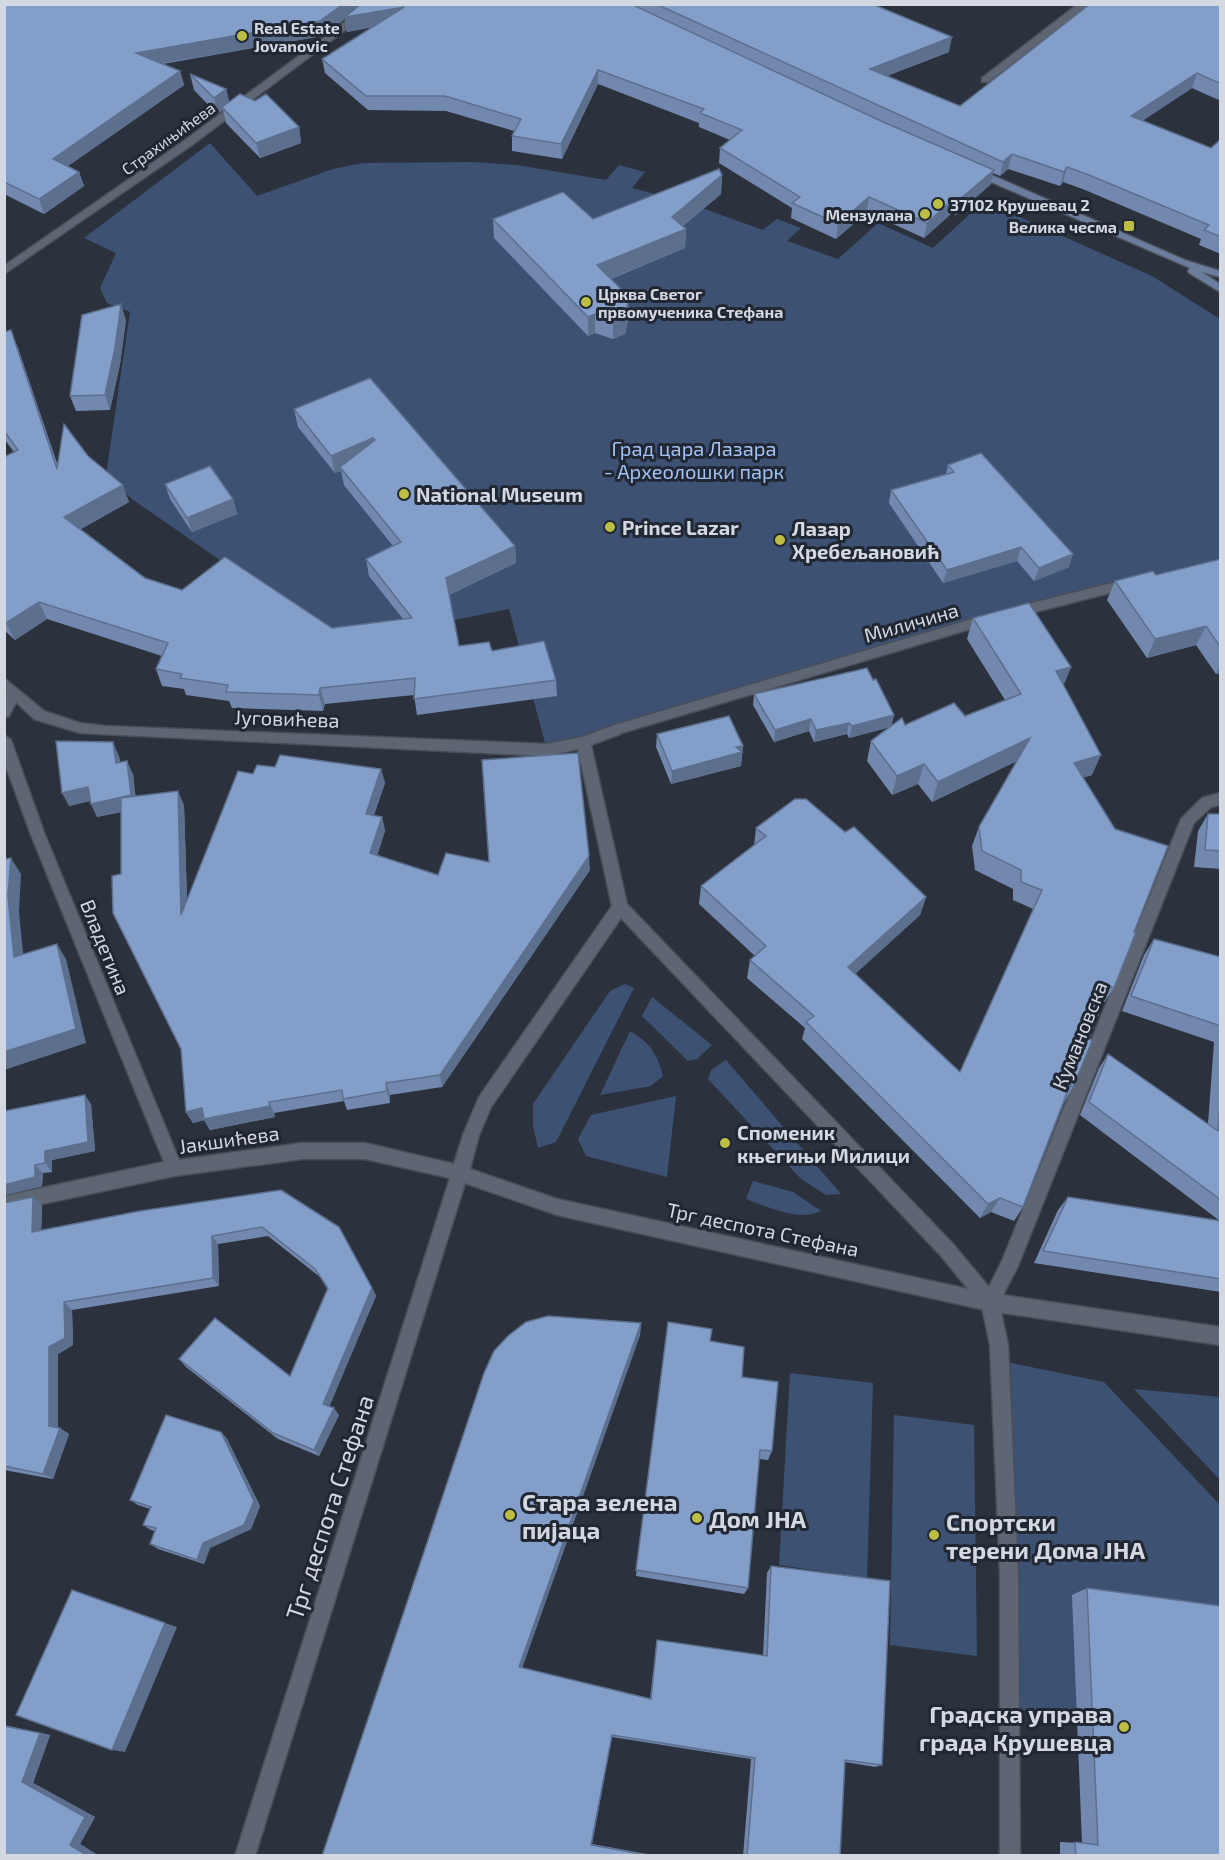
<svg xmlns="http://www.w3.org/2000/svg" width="1225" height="1860" viewBox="0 0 1225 1860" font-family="'Exo 2',sans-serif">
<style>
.green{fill:#3d5173}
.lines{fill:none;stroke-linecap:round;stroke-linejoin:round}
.service-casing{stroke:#494f59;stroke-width:3}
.pedestrian-casing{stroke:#494f59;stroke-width:3}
.minor-casing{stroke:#494f59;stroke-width:3}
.tertiary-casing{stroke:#494f59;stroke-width:3}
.secondary-casing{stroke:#494f59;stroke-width:3}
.service{fill:#5e6674;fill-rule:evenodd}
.pedestrian{fill:#5e6674;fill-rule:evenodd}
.minor{fill:#5e6674;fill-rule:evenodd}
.tertiary{fill:#5e6674;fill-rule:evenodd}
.secondary{fill:#6a7d9d;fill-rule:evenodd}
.wall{fill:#7288ae}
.shaded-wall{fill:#5c6f8d}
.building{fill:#849eca;stroke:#5c6f8d;stroke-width:1.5}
.poi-dot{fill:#bcbf43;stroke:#212834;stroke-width:2}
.labels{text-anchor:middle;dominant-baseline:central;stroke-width:6;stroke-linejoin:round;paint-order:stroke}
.far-poi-label{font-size:16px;font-weight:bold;fill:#d4d8e0;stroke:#212834;text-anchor:start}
.far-street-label{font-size:16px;fill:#d4d8e0;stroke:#212834}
.park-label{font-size:20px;fill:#a2c1f4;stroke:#212834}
.poi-label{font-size:20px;font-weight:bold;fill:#d4d8e0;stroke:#212834;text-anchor:start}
.street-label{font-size:20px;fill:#d4d8e0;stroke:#212834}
.near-poi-label{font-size:24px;font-weight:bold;fill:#d4d8e0;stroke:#212834;text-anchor:start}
.near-street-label{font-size:24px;fill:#d4d8e0;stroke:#212834}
</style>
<rect width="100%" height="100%" fill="#2b323e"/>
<path class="green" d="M210,143L257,196L333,169L363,163L472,162L517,165L606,180L619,165L645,172L632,188L685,202L763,230L777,219L801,228L787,241L838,259L878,223L933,248L984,201L1152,276L1220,319V562L1054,600L547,750L509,609L384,634L323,632L132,499L106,475L130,312L107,303L100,288L116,253L84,238Z
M625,984L634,988L556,1142L538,1148L533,1126V1104L610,991Z
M652,997L712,1045L697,1059L688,1061L642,1016Z
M630,1031C650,1043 657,1053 663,1076L651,1086L600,1095Z
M726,1060L841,1194L826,1195L801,1179L708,1079L711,1070Z
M676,1096L667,1177L586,1156L578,1139L591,1115Z
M753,1181L793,1192L821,1211C798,1222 769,1207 746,1199Z
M1002,1361L1104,1382L1220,1505V1615L1077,1717L1009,1708Z
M790,1373L873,1383L867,1578L779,1565Z
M1134,1389L1220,1397V1480Z
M894,1415L974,1425L977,1656L890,1645Z"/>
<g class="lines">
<defs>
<path id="service" d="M990,1293L996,1296L999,1302L1008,1345L1018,1573L1020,1856H1000V1573L990,1345L981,1302L984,1296Z"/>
<path id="pedestrian" d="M1132,578L1138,583L1137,586L1012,618L1005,613L1012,608Z
M989,614L994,616L996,619L994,622L615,735L608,730L615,725Z"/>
<path id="minor" d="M1078,4H1089L988,82H982V78Z
M4,678L44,711L80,723L105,726L547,744L582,737L615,725L620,726L622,730L620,734L591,745L627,904L953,1244L989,1287L1002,1261L1181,819L1202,798L1220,793V805L1211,807L1194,823L1018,1266L1003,1295L1220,1327V1345L990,1311L557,1215L465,1183L255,1856H235L450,1178L365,1159H302L174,1176L4,1212V1196L164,1162L31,835L4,761V735L11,740L45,835L179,1160L302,1143H365L454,1164L463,1135L479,1097L612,906L578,749L547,756L80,733L34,719L16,702L9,716L4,717V698L7,694L4,692ZM621,918L941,1256L968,1289L557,1199L470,1169L479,1135L491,1107Z"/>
<path id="tertiary" d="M369,4H380L192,145L4,274V266L184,141Z"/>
<path id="secondary" d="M970,169H978L1185,260L1220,271V277L1202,272L1220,284V292L1189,273L1188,271L1190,268L970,173Z"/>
</defs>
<use href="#service" class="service-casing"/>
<use href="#pedestrian" class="pedestrian-casing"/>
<use href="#minor" class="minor-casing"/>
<use href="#tertiary" class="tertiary-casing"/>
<use href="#secondary" class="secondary-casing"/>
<use href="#service" class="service"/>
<use href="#pedestrian" class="pedestrian"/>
<use href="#minor" class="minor"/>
<use href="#tertiary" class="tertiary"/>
<use href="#secondary" class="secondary"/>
</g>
<path class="wall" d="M4,4H872L949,52L887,76L960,106L1221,4V101L1192,88L1142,121L1211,148L1221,139V254L1199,245L1201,239L1085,190L1063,182L1060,186L1008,169L1000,176L993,173L991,184L956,215L952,213L924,238L867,212L836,239L791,218L792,208L719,163L720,148L730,140L699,127V123L598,84L562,159L512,151V136L514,131L446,111L368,110L325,73L322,59L372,27L347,32L345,19L322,36L163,64L180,71L184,85L68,166L79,172L84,186L44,214L4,194Z
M190,74L226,89L229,102L299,127L301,143L260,158L226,123L223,110L217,114L194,90Z
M722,175L721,194L683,226L686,229L685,248L611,279L629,316L625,334L613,339L595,333L588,336L494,238L493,219H593Z
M126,320L120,364L110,410L76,411L70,396Z
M4,332L18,348L58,466L88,456L129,502L81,529L145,578L182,590L332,628L403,619L369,576L366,559L393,546L344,485L341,471L335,473L298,427L294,409L370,378L515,546L516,563L449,595L459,646L492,651L556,680L557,696L417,715L414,695L325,704L323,711L232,708L229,701L186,695L184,689L162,686L156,669L162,656L47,619L15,640L4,630V457L14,452L4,439Z
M948,465L1069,567L1034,581L1017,561L943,583L889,503L891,490L946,474Z
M165,484L233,499L237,514L192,532L170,499Z
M1221,559V673L1216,674L1196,645L1147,658L1107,600L1115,581L1156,575Z
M973,618L1071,667L1063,686L1092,775L1083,777L1134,932L1114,988L1103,1004H1102L1089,1038L1073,1087L1064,1103L1023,1207L1014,1221L991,1212L980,1218L802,1039L805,1028L747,978L750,960L755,956L699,904L701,886L754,846L756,828L845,832L926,897L920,915L855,974L960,1072L1033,909L1013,900V889L975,870L972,846L979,827L1017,761L932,802L918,784L892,795L867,761L871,741L890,727L849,738L847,734L814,742L809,731L774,742L753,705L754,694L873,680L894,715L891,726L905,725L965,716L1005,700L967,639Z
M657,734L743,746L741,766L671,784L656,747Z
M119,756L120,762L133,774L135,797L184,805L187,901L253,774L275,767L381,769L385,783L374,815L382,817L385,831L377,856L438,875L489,862L590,870L442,1087L390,1095V1103L347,1110L344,1101L274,1113L275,1117L210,1130L204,1120L193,1123L186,1112L181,1049L121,874V812L97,817L90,801L69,806Z
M1208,814H1221V869L1194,867L1198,831Z
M1154,939L1221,957V1292L1034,1263L1058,1210L1068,1197L1220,1221L1080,1115L1099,1068L1108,1054L1208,1124L1214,1042L1122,1011L1144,955Z
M91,1104L95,1151L52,1160V1172L43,1173L42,1186L4,1195Z
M281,1190L372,1288L376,1296L329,1406L339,1415L319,1456L278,1439L186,1367L179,1359L290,1376L327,1289L320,1277L268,1236L218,1244L219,1286L72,1310L73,1345L58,1354V1427L69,1434L53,1479L4,1470V1203L33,1197L42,1206L41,1230Z
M668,1322L710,1341L742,1377L772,1451L768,1460L759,1459L748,1588L744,1594L636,1576Z
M641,1323L640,1335L522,1668L650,1699L657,1640L763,1656L767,1573L771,1566L882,1765L875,1767L845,1762L840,1856H743L751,1759L612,1737L592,1844L658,1856H322Z
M221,1432L227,1439L260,1506L251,1529L210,1548L204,1564L158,1549L150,1544L155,1531L151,1530L143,1525L150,1509L138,1505L130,1500Z
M1087,1588L1221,1856H1060V1842L1082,1843L1072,1595Z
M4,1725L50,1735L33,1783L95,1817L80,1844L99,1856H4Z"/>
<path class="shaded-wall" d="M343,4H365L404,7L405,21L347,32L345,19L322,36L140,67L136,53Z
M952,37L949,52L868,83L870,69Z
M598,70V84L562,159L561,144Z
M180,71L184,85L58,173L53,159Z
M1197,73L1192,88L1127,131L1131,116Z
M226,89L230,104L222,107L223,110L217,114L214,98Z
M299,127L301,143L260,158L256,143Z
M1012,154L1008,169L1000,176L1003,162Z
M1067,167L1063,182L1060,186L1064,172Z
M994,170L991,184L956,215L959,200Z
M79,172L84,186L44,214L39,199Z
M722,175L721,194L673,234L686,229L685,248L597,284V265L672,217Z
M869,197L867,212L836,239L838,224Z
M955,198L952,213L924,238L927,223Z
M629,297V316L625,334L613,339V320Z
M121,304L126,320L120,364L110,410L105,395Z
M595,314V333L588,336V317Z
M11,330L18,348L64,487L57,469Z
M373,438L376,456L340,467L341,471L335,473L331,456Z
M123,485L129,502L72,534L64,517Z
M233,499L237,514L192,532L187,518Z
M515,546L516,563L448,595L446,578Z
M1021,547L1017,561L943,583L947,570Z
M1073,554L1069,567L1034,581L1039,568Z
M39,602L47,619L15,640L6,623Z
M1206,626L1196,645L1147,658L1155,639Z
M1221,665V673L1216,674Z
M1071,667L1063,687L1056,671Z
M320,688L325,704L323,711L319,695Z
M894,715L891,727L849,738L852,726Z
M811,719L809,731L774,742L775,730Z
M849,723L847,734L814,742L816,730Z
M1030,738L1022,758L932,802L938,782Z
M113,742L119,756L122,776L116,763Z
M743,746L741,766L671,784L672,771Z
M1101,755L1092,775L1066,783L1074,763Z
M127,761L133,774L137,808L97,817L91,804Z
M924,764L918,784L892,795L897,776Z
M381,769L385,783L369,828L366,814Z
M88,787L95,800L69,806L62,793Z
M178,791L184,805L188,928L181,915Z
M382,817L385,831L373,867L370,853Z
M589,856L590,870L442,1087L440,1075Z
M11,858L21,874L19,912L25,972L14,957L8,896Z
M926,897L920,915L843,985L848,967Z
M57,944L66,959L86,1043L4,1070V1052Z
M386,1083L390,1095V1103L387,1091Z
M85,1095L91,1104L95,1151L52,1160V1172L45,1163V1151Z
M269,1102L274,1113L275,1117L210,1130L204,1120L193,1123L186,1112L202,1108Z
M35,1165L43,1173L42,1186L4,1195V1185Z
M33,1197L42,1206L41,1240L32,1232Z
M1000,1198L991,1212L980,1218L988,1204Z
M212,1236L218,1244L219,1286L213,1278Z
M372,1288L376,1296L328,1410L323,1404Z
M64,1302L72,1310L73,1345L58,1354V1430L60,1428L69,1434L53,1479L43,1474L49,1347Z
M641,1323L640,1335L521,1671L519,1667Z
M334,1408L339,1415L319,1456L314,1450Z
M221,1432L227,1439L260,1506L251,1529L210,1548L204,1564L197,1560Z
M165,1623L177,1627L125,1752L112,1750Z
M40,1733L50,1735L33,1783L95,1817L80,1844L99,1856H88L70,1845L22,1782Z"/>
<path class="building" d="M4,4H343L320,21L136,53L180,71L53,159L79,172L39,199L4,182Z
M361,4H631L881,121L994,170L959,200L955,198L927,223L869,197L838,224L792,203L800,197L720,148L742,130L700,113L704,109L598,70L561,144L512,136L521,119L445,96H366L322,59L404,7L345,17Z
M656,4H872L952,37L870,69L960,106L1090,4H1221V84L1197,73L1131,116L1211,148L1221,139V237L1204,230L1209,225L1089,175L1067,167L1064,172L1012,154L1003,162Z
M190,74L226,89L214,98Z
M240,94L255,101L266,94L299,127L256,143L222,107Z
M719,169L722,175L672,217L686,229L597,265L629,297L625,315L613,320L595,314L588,317L493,219L563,192L593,219Z
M121,304L115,348L105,395L70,396L82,315Z
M11,330L57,469L64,424L88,456L123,485L64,517L145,578L182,590L225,557L332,628L412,618L366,559L401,542L340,467L375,440L373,438L331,456L294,409L370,378L515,546L446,578L459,646L489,642L492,651L544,641L556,680L414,699L415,678L320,688L319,695L226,692L228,685L180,678L182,674L156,669L168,643L39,602L6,623L4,621V457L18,450L4,431V332Z
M981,453L1073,554L1039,568L1021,547L947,570L891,490L954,472L948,465Z
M210,466L233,499L187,518L165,484Z
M1221,559V648L1206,626L1155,639L1115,581L1153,571L1156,575Z
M1029,603L1071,667L1056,671L1101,755L1074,763L1115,829L1168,846L1134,932H1136L1114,988L1109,986L1089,1038L1092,1041L1073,1087L1070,1085L1023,1207L1000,1198L988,1204L806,1022L814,1016L750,960L766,946L701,886L766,836L756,828L795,799H806L845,832L854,827L926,897L848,967L960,1072L1042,890L1021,882V870L982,851L979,827L1030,738L938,782L924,764L897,776L871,741L902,718L905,725L954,703L965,716L1021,694L973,618Z
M867,668L873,680L876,679L894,715L852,726L849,723L816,730L811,719L775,730L754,694Z
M729,716L743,746L736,747L742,752L672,771L657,734Z
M56,741L113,742L116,763L127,761L131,795L91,804L88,787L62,793Z
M578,753L589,856L440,1075L386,1083L387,1091L343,1099L342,1090L269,1102L270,1106L204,1119L202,1108L186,1112L181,1049L113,913L112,876L121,874V798L178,791L181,915L238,771L253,774L257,765L275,767L280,755L381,769L366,814L382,817L370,853L438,875L446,853L489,862L482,760Z
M1208,814H1221V851L1205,850Z
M11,858L8,896L14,957L57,944L76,1029L4,1052V859Z
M1154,939L1221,957V1026L1131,996Z
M1108,1054L1218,1131L1221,1094V1200L1089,1102Z
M85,1095L88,1142L45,1151V1163L35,1165V1177L4,1185V1111Z
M281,1190L339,1227L372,1288L323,1404L334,1408L314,1450L273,1433L179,1359L215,1318L290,1376L328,1288L315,1269L262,1227L212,1236L213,1278L64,1302L65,1338L49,1347V1426L60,1428L43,1474L4,1466V1203L33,1197L32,1232L140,1211Z
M1068,1197L1221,1221V1279L1043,1251Z
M548,1316L641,1323L519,1667L651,1699L657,1640L767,1656L771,1566L890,1581L882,1765L845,1760L840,1856H747L755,1758L612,1735L591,1845L652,1856H322L484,1373L494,1351L508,1336L526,1322Z
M668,1322L712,1329L710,1341L744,1347L742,1377L778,1382L772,1451L760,1450L748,1588L636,1570Z
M166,1415L221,1432L254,1501L244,1525L203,1543L197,1560L150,1544L156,1528L143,1525L151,1507L130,1500Z
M1087,1588L1221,1606V1856H1076L1075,1842L1098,1845Z
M72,1590L165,1623L112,1750L16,1715Z
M4,1726L40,1733L22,1782L85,1817L70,1845L88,1856H4Z"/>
<g class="poi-dot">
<circle cx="242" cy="36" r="6"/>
<circle cx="938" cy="204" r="6"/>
<circle cx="925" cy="214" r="6"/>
<rect x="1123" y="220" width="12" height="12" rx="3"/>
<circle cx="586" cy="302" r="6"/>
<circle cx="404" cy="494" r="6"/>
<circle cx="610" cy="527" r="6"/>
<circle cx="780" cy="540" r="6"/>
<circle cx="725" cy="1143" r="6"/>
<circle cx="510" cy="1515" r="6"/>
<circle cx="697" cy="1518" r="6"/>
<circle cx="934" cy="1535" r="6"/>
<circle cx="1124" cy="1727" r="6"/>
</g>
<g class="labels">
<g class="far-poi-label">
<text x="254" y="27">Real Estate<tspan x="254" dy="18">Jovanovic</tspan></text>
<text x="950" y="204">37102 Крушевац 2</text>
<text x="913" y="214" text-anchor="end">Мензулана</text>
<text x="1117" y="226" text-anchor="end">Велика чесма</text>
<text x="598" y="293">Црква Светог<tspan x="598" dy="18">првомученика Стефана</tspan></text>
</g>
<g class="far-street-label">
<text transform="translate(168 138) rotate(-36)">Страхињићева</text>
</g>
<g class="park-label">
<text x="694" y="448">Град цара Лазара<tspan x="694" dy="23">- Археолошки парк</tspan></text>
</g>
<g class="poi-label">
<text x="416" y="494">National Museum</text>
<text x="622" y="527">Prince Lazar</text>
<text x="792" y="528">Лазар<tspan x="792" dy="23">Хребељановић</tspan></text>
<text x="737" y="1132">Споменик<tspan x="737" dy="23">књегињи Милици</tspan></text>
</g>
<g class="street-label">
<text transform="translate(911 622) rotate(-16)">Миличина</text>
<text transform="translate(287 718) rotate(2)">Југовићева</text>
<text transform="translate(106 947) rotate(68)">Владетина</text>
<text transform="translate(1079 1035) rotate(-68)">Кумановска</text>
<text transform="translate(229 1139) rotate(-8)">Јакшићева</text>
<text transform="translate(763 1229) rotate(12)">Трг деспота Стефана</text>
</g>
<g class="near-poi-label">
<text x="522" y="1501">Стара зелена<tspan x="522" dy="28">пијаца</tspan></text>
<text x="709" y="1518">Дом ЈНА</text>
<text x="946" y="1521">Спортски<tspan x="946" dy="28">терени Дома ЈНА</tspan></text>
<text x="1112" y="1713" text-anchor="end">Градска управа<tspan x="1112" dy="28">града Крушевца</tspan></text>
</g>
<g class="near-street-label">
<text transform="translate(329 1507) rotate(-72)">Трг деспота Стефана</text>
</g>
</g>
<rect width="1225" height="1860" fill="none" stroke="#d4d8e0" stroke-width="12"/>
</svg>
